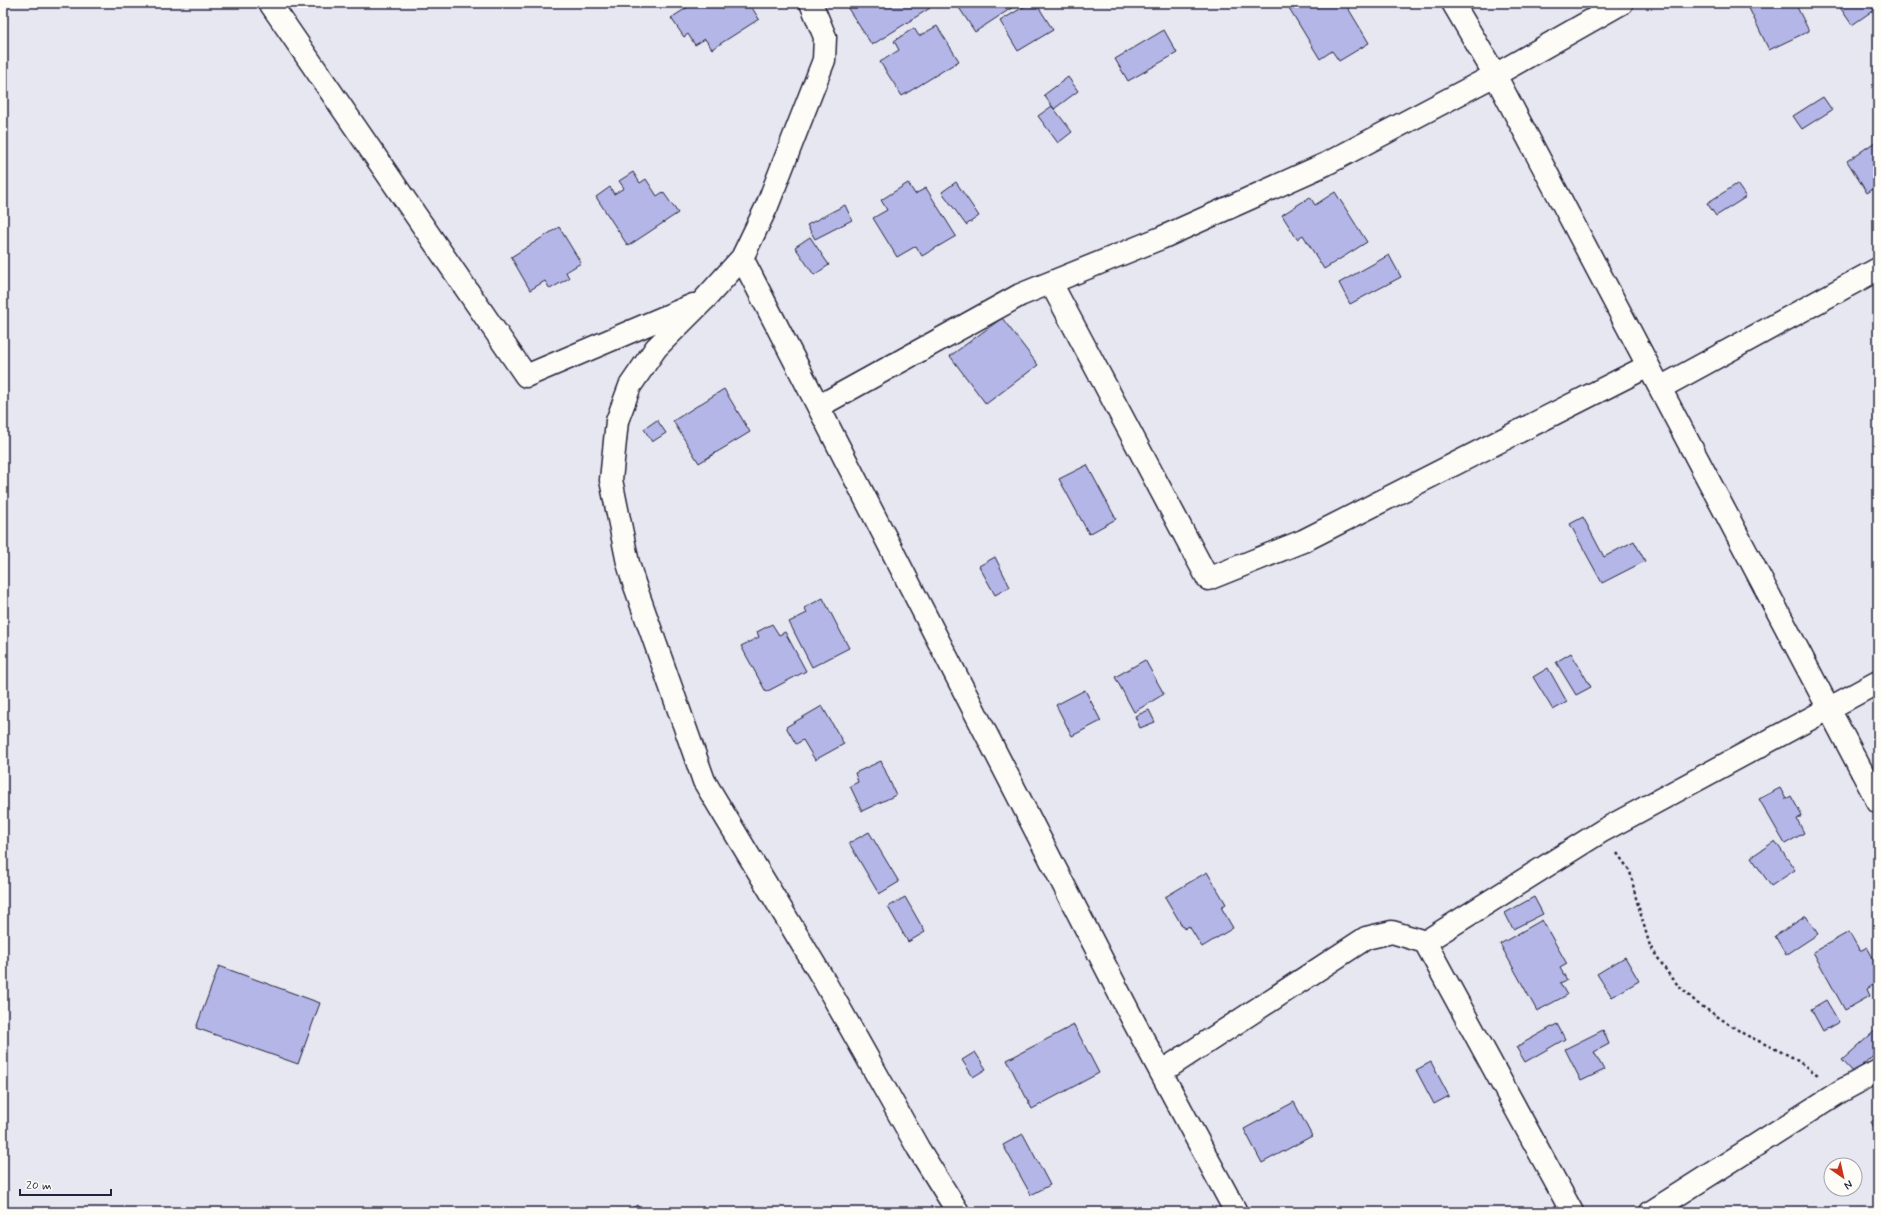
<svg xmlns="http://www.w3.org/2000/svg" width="1881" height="1215" viewBox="0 0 1881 1215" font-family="Mynerve,sans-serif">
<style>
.building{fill:#b4b6e7;stroke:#22223b}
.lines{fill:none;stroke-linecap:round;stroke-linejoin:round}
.minor-casing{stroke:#22223b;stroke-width:25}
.path{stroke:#22223b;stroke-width:2.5;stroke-dasharray:3 3;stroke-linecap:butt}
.minor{stroke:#fdfcf7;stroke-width:22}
</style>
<rect width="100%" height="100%" fill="#e7e7f2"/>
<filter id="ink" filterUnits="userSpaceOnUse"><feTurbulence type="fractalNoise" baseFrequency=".025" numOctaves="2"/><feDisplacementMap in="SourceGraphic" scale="8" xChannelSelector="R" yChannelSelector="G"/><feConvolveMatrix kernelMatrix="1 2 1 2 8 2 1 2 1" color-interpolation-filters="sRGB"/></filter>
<g filter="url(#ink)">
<path class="building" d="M694,3H749L759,19L712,49L705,39L695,45L688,34L684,37L671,18Z
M926,3L930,8L872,45L845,4Z
M956,3H1014L1016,5L975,32Z
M1030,3H1036L1053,30L1018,51L1000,21Z
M1286,3H1345L1369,43L1339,61L1332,51L1320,59Z
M1749,3H1795L1809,31L1769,50L1747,4Z
M1837,3H1878V7L1852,25Z
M937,26L959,61L902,96L880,62L899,50L894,41L914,28L919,36Z
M1164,30L1177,53L1128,81L1115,59Z
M1068,77L1078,91L1054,109L1044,95Z
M1823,97L1832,110L1802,129L1793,116Z
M1052,106L1072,132L1058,143L1038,116Z
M1878,140V186L1867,193L1847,161Z
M633,172L640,183L646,179L657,196L663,192L678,213L628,246L596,197L610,187L614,194L624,188L619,181Z
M956,182L979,216L966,225L942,192Z
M908,183L915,194L926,188L956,236L922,256L916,246L897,257L873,218L887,210L881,200Z
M1737,184L1746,197L1716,216L1707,203Z
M1335,192L1367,242L1324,269L1303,235L1297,239L1282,215L1310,197L1315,205Z
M845,205L852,220L815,239L807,225Z
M559,227L581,263L566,272L569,278L550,289L545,281L530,290L511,257Z
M810,237L829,265L814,275L795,247Z
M1389,255L1401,277L1350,304L1339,283Z
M1002,318L1038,365L986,404L950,356Z
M724,389L750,432L699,463L673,421Z
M657,420L666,433L652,442L644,429Z
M1087,465L1116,519L1089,534L1059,479Z
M1583,517L1604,557L1634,541L1645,561L1602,583L1570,524Z
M995,557L1010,587L995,595L979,566Z
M823,598L849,648L812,667L789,622L807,613L804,608Z
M772,624L779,635L785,632L806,671L766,692L741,646L759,637L757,632Z
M1571,653L1591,687L1576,695L1556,662Z
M1145,660L1164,694L1134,712L1115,677Z
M1548,668L1567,702L1553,710L1533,677Z
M1085,690L1101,721L1072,736L1056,705Z
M822,706L844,744L815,760L803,740L796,744L786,727Z
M1149,710L1155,722L1140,728L1135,716Z
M881,761L896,795L862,811L850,786L858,782L855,773Z
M1780,788L1786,799L1791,796L1802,816L1797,819L1804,833L1785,844L1759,799Z
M869,832L899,882L879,894L849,843Z
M1775,841L1795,870L1771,886L1751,857Z
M1207,872L1226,904L1221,907L1233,928L1202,947L1189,926L1184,929L1165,897Z
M905,897L925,932L908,942L888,907Z
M1534,897L1543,914L1513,929L1505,913Z
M1806,916L1818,934L1786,955L1775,936Z
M1542,920L1567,964L1560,968L1567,980L1560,983L1567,995L1537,1011L1500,944Z
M1849,932L1860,951L1867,947L1878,967V982L1867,989L1870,996L1845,1010L1813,952Z
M1625,957L1639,981L1612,997L1597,974Z
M219,966L320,1003L298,1064L196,1028Z
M1826,1000L1839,1022L1823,1031L1811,1009Z
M1557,1024L1565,1039L1525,1062L1516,1047Z
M1074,1025L1099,1073L1032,1109L1007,1060Z
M1877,1029L1878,1052L1854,1073L1842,1060Z
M1603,1030L1609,1044L1594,1052L1604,1070L1581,1081L1565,1049Z
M975,1052L986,1069L973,1077L962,1060Z
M1431,1062L1449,1096L1434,1104L1416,1070Z
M1294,1102L1312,1136L1262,1163L1244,1129Z
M1878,1118V1134L1871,1122Z
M1023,1134L1050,1185L1031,1195L1003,1145Z
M637,1205L642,1212H626Z"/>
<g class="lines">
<defs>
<path id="minor" d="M270,3L526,376L693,305
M811,3L825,37L824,60L767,206L742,258L704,300L656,348L630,386L617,421L611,480L628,563L634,583L704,781L822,977L918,1148L958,1212
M1453,3L1495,75L1878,802
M742,258L1135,1024L1236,1212
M1051,283L1208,579L1303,541L1648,366
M1660,388L1878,269
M819,408L823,404L1020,295L1161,238L1326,164L1495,75L1622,3
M1425,942L1572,1212
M1161,1072L1366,938L1392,932L1425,942L1602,831L1878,682
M1651,1212L1841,1091L1878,1071"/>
</defs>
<use href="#minor" class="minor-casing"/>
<path class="path" d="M1617,853L1630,871L1636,898L1650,946L1672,979L1697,1003L1744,1034L1792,1057L1818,1075"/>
<use href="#minor" class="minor"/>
</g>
</g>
<rect width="1881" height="1215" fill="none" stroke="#fdfcf7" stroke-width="16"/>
<rect x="8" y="8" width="1865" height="1199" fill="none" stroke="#22223b" stroke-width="1.5" filter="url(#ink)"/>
<g transform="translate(1843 1177) rotate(146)"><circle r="19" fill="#fdfcf7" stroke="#a5a5ac"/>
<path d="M0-3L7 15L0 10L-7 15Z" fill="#c8321e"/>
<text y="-6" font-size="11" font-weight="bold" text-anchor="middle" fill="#22223b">N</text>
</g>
<path d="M20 1189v6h91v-6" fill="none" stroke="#22223b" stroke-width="2"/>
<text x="26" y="1189" font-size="12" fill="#22223b" stroke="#fdfcf7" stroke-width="3" paint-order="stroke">20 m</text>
</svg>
